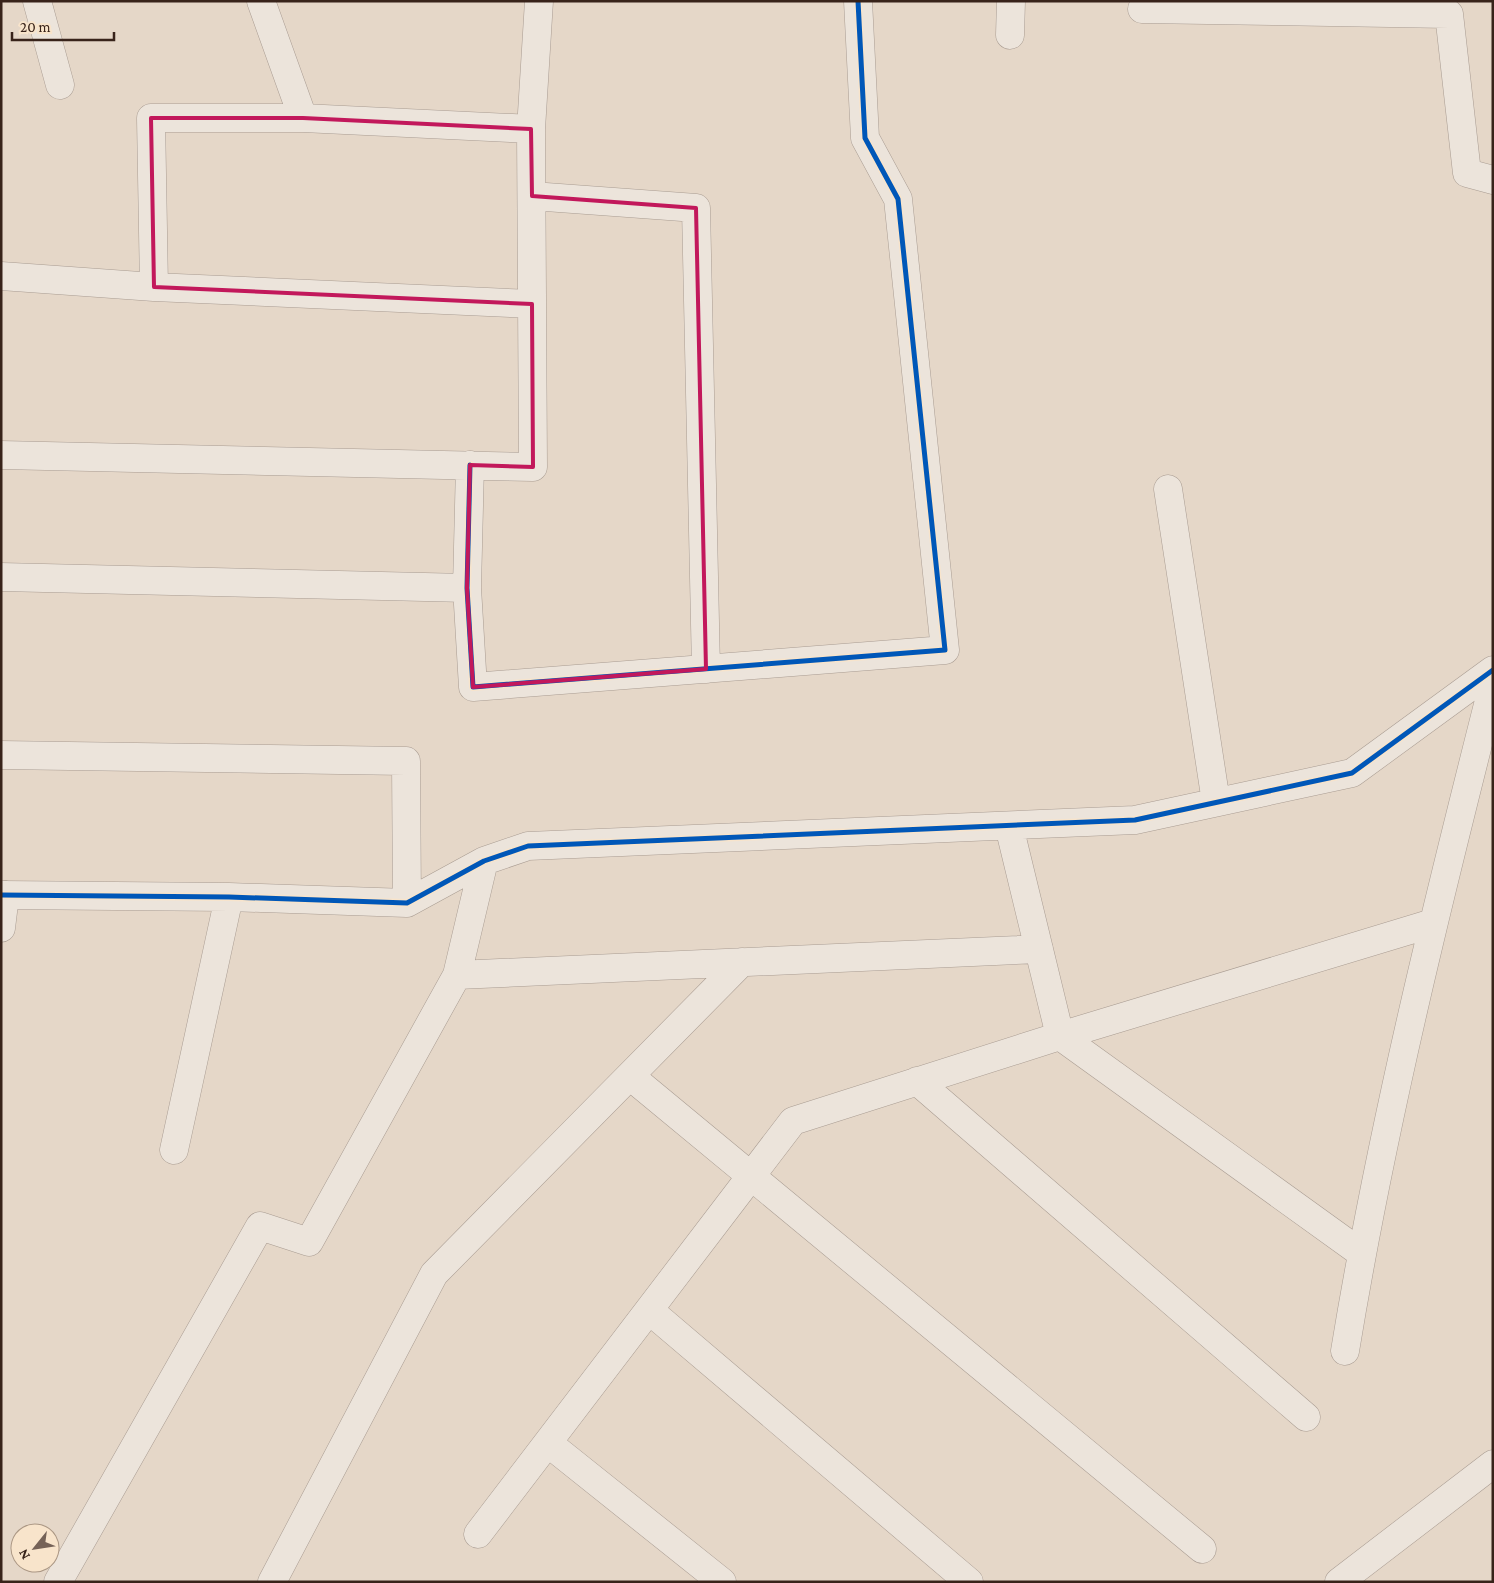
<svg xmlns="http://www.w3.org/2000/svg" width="1494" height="1583" viewBox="0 0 1494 1583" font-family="'Crimson Pro',serif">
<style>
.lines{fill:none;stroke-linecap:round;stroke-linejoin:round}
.minor-casing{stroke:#a99c92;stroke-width:29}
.minor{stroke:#ece4db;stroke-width:28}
.cycleway-casing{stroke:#f8e4cb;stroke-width:8}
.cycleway{stroke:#0057b8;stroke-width:5}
.marked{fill:none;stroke:#c2185b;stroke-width:4;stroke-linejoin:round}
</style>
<rect width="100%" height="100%" fill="#e5d7c8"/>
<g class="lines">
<defs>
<path id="minor" d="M37,1L60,85
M261,1L303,118
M1142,9L1449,14L1467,173L1493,180
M1010,35L1011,1
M532,196L696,208L706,669
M1,276L154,287L532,304
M154,287L151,118H303L531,129
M1,455L533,467L531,129L539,1
M470,465L467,588L473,687L945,650L898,199L865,138L858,1
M1168,489L1216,802
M1,577L467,588
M1,755L406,761L407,903
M1009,826L1060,1036L1361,1253
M1,895L229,897L407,903L484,861L528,846L1135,820L1352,773L1493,670
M1,928L5,895
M457,975L1039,949
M630,1076L1202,1549
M917,1081L1306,1417
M174,1150L229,897
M649,1310L969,1582
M1345,1351C1382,1126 1437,905 1493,685
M548,1443L722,1582
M478,1534L793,1121L1060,1036L1433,923
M58,1582L260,1226L309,1242L457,975L484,861
M272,1582L434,1274L742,962
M1339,1582L1493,1464"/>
</defs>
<use href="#minor" class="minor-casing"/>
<use href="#minor" class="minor"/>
<defs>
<path id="cycleway" d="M470,465L467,588L473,687L945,650L898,199L865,138L858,1
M1,895L229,897L407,903L484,861L528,846L1135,820L1352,773L1493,670"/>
</defs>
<use href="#cycleway" class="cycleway-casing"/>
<use href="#cycleway" class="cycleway"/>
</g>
<path class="marked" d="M151,118H303L531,129L532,196L696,208L706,669L473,687L467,588L470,465L533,467L532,304L154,287Z"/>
<rect width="1494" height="1583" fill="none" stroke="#38231a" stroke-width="5"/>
<g transform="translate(35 1548) rotate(240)"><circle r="24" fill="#f8e4cb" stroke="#ab9784"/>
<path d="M0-4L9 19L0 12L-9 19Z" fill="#756257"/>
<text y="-8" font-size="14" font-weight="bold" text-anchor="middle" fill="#38231a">N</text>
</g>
<path d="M12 32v8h102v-8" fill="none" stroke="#38231a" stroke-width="2.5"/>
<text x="20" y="32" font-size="15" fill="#38231a" stroke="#f8e4cb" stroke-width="4" paint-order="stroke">20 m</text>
</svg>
